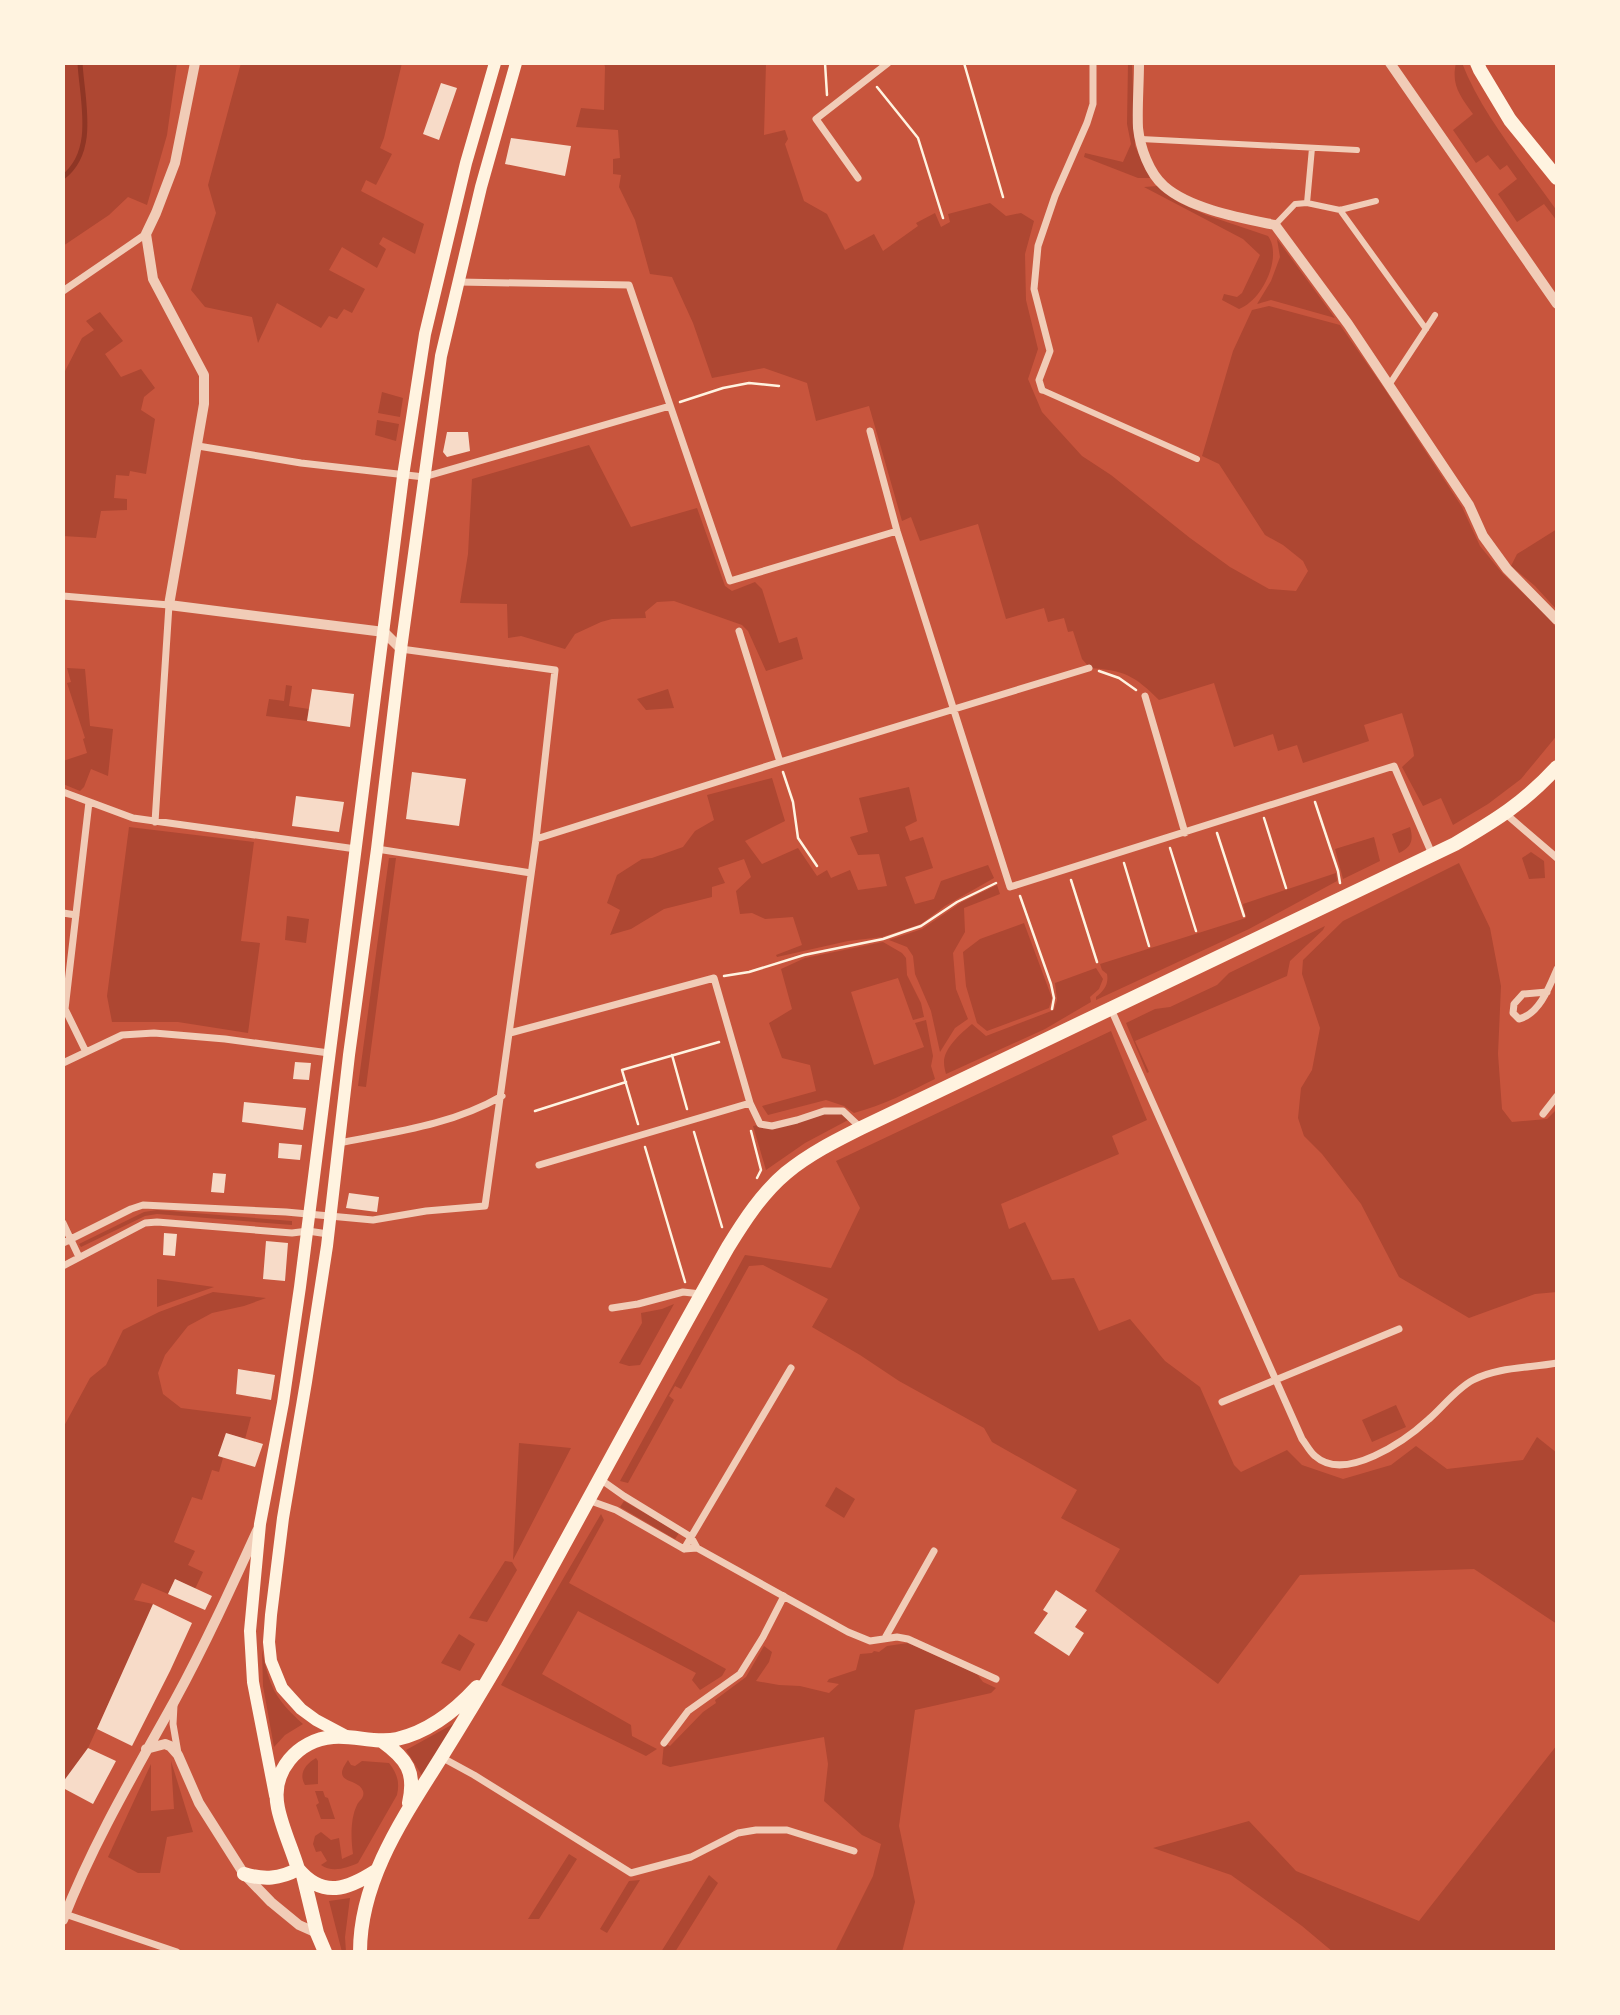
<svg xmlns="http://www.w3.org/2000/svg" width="1620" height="2015" viewBox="0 0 1620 2015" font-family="'Roboto Condensed',sans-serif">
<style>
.green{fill:#ae4732}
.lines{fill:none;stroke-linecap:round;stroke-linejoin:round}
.stream{stroke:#8f3625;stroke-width:5}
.building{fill:#f7dbc8}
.path{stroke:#fff3e0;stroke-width:2.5}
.pedestrian{stroke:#f1ccb7;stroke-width:6}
.minor{stroke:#f1ccb7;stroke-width:7}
.tertiary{stroke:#f1ccb7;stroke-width:10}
.secondary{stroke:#fff3e0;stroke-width:12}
.trunk{stroke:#fff3e0;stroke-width:14}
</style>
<rect width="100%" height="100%" fill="#c8553d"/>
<path class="green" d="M63,63H177L167,135L147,205L128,197L109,215L63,246Z
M241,63H402L384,138L380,148L392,154L376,185L366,180L361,191L424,224L415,254L383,237L379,244L386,249L377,268L342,247L329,270L365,289L352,313L344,309L337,319L329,316L321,328L277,303L258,343L252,317L205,307L191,290L216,213L208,185Z
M604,63H766L764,135L785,130L788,139L785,144L804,201L827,214L845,250L874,234L883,251L918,226L916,223L935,213L941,227L950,222L948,214L990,203L1006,216L1021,213L1034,221L1025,254L1026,300L1038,349L1028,379L1042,412L1082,456L1111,475L1190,538L1230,567L1269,589L1296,591L1308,571L1303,561L1283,545L1265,535L1219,464L1202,456L1233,351L1252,310L1269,306L1340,325L1384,388L1462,507L1480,546L1503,574L1549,618L1557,629V735L1554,739L1521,779L1488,804L1453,825L1441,798L1423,806L1402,767L1414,756L1413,749L1402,713L1364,725L1369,741L1303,763L1297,745L1278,751L1273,734L1234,747L1214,683L1159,700C1135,676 1124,670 1090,668L1082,659L1073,631L1068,632L1064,618L1048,622L1044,608L1006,619L978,524L920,541L911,517L902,521L869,406L816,421L807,383L764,368L712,378L693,323L672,277L650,274L635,220L619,187L621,175L613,174V159L620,158L618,130L576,127L581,108L604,110L605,67Z
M1128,63H1132L1135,146L1150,178H1138L1084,157L1085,153L1123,162L1131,144L1127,124Z
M1456,63H1462C1482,115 1525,165 1557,211V221L1544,204L1517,222L1498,194L1517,179L1507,165L1500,170L1488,155L1476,163L1453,130L1473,114C1460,96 1451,85 1456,63Z
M1158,186L1178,202L1206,215L1268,236C1283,257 1262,301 1239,309L1222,300L1224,294L1237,297L1242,293L1260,255L1243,239L1144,187Z
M1277,239L1335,318L1271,300L1257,304L1271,281L1280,257Z
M100,312L123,341L105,354L121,377L141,369L155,388L144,397L141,410L155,419L146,474L130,471L129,476L116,475L114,498L127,499V510L101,511L96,538L63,536V375L82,338L94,330L86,321Z
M382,392L403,398L400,417L378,413Z
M377,420L399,424L396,441L375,435Z
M589,445L631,527L697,508L725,586L732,591L755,582L762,589L779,643L797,637L803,659L766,671L748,631L742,625L674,601L657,602L645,612L646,618L612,619L601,622L575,634L565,649L521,636L508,638L507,604L460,603L468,554L472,479Z
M1557,529V610L1535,586L1511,566L1517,554Z
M67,668L85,669L90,726L113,729L108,776L91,769L84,787L80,791L63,784V761L87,753L83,739L85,738L67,683L71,682Z
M286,685L292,686L289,706L309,709L307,721L266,716L269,699L284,701Z
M668,689L674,708L646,710L637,699Z
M772,778L785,821L745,841L762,864L798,848L817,876L827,870L831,878L850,870L858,890L887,886L879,854L858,855L850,837L868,832L859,798L909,787L917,821L905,827L910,841L923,837L933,868L905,877L915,904L934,899L941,881L988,865L994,878L945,906L921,924L882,937L848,941L777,957L776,955L802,945L793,917L765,919L752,913L740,914L736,891L751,877L744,859L718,868L725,883L712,887V897L664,909L631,929L610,935L620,910L607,903L617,875L642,859L652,858L683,847L695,831L714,820L707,795Z
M129,827L254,842L241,941L260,943L248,1033L178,1022H112L107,996Z
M1410,827C1414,841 1411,847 1399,853L1392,834Z
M1374,837L1380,861L1343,879L1335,849Z
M1531,852L1544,861L1545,878L1529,879L1522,858Z
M389,858H396L366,1087L358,1086Z
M1459,863L1490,928L1501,986L1498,1054L1502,1109L1512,1122L1547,1119L1557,1109V1292L1535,1294L1469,1318L1399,1277L1361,1204L1322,1154L1304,1136L1298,1118L1301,1088L1312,1070L1320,1028L1302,974L1303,960L1343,921Z
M1336,873L1337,881L1249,929L1096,1000V997C1104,991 1109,984 1107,974L1102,970L1100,964L1246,918L1243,904Z
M997,885L1000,894L964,908L965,932L953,953L956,989L968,1019L955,1028L940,1052L931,1011L915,974L913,956L907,947L889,940L922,929L962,902Z
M287,916L309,919L306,943L285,940Z
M1024,923L1052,998L1049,1008L987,1031L977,1023L966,986L963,952L980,939Z
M1325,926L1323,930L1290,961L1287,976L1135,1041L1149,1072L1147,1073L1126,1023L1155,1009L1170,1007L1217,985L1229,973Z
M883,942L902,953L906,958L907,975L921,1003L924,1017L913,1020L898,978L851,992L874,1065L924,1047L915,1023L926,1020L933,1056L931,1066L935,1079C909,1092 883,1105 854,1113L844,1106L826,1100L768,1115L762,1106L816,1091L810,1065L782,1058L769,1023L792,1009L781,969L805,958Z
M1096,968L1103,979L1099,989L1090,997L1091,1002L1045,1029L946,1074C945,1070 944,1067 944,1062C944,1048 961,1033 972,1024L986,1036L1054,1010L1057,1000L1055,983Z
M1111,1031L1147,1120L1112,1136L1119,1154L1001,1204L1009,1229L1025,1222L1052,1280L1074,1278L1099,1331L1130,1319L1165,1361L1200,1387L1234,1465L1241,1472L1287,1450L1302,1465L1343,1479L1391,1465L1416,1446L1447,1469L1523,1460L1537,1437L1557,1453V1624L1474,1569L1300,1575L1218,1684L1095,1591L1120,1549L1061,1518L1077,1490L992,1442L984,1428L899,1381L860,1355L812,1327L828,1299L763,1265L749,1266L681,1389L675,1386L669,1396L674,1400L628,1483L620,1481L745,1255L831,1268L860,1208L836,1161Z
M825,1112H843L850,1119L805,1143L766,1170L753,1126Z
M157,1210L292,1221V1225L157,1214L145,1216L81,1247L79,1244L144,1212Z
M157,1279L214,1287L157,1307Z
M213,1292L266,1298L244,1306L212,1313L188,1326L165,1355L158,1373L163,1394L181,1408L251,1417L245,1439L226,1433L219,1456L223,1458L219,1472L212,1470L202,1500L192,1497L174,1542L195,1551L188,1565L203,1572L195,1589L175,1579L168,1594L142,1583L134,1600L153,1604L132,1653L88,1748L63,1782V1428L90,1378L106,1365L123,1330L159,1312Z
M674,1304L640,1365L629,1366L619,1363L642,1323L641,1313L662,1309Z
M1396,1405L1406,1427L1372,1442L1362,1420Z
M519,1443L571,1448L513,1560Z
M836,1487L855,1499L844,1518L825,1506Z
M624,1501L679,1533L675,1539L620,1507Z
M601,1514L604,1520L569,1583L726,1669L722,1676L700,1690L692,1680L696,1673L578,1611L542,1674L631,1725L632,1736L657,1749L646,1756L501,1685Z
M505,1561L512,1562L517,1570L487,1622L469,1618Z
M459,1634L475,1644L460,1671L441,1663Z
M908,1643L977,1674L983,1682L996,1688L991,1693L915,1710L899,1826L915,1902L902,1952H835L873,1876L881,1844L862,1835L824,1801L828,1764L824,1737L670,1767L662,1764L664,1743L670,1746L703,1712L716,1703L715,1700L746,1677L764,1646L772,1652L769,1662L756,1681L779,1685L800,1686L829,1693L839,1684L827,1682L829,1679L856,1670L860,1654L872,1653L874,1651L879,1652L887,1646Z
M262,1650C269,1686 275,1699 303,1724L285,1735L274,1747L263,1686Z
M455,1723L423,1777L406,1750Z
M1557,1745V1952H1333L1302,1926L1231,1875L1153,1848L1249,1821L1296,1871L1419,1921Z
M316,1758L318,1761V1784L305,1785C298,1773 306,1764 316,1758Z
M348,1760L351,1765L355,1766L362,1761L389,1763C397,1773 400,1782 397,1795L358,1863C347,1868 332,1873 321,1865L327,1861L321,1851L316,1852L313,1844L315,1836L321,1832L331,1840L339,1838L342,1859L353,1854C351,1840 350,1819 357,1805C359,1800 365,1798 363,1791C358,1777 330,1785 348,1760Z
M171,1761L193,1832L167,1837L160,1873H138L108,1857L151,1764V1811L174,1809Z
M315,1791H323L325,1797L328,1798L335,1819H321L316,1805L319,1803Z
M569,1854L577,1859L539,1919H528Z
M709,1875L718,1883L675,1952H661Z
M640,1880L607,1933L600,1929L629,1881Z
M350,1898L345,1937L346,1952H342L329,1901Z"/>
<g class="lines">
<path class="stream" d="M63,177C97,151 82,100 80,63"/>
</g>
<path class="building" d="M441,83L457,88L439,140L423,134Z
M511,138L571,146L565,176L505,164Z
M447,432H468L470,451L447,457L443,452Z
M312,689L354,694L350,727L307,721Z
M412,772L466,779L459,826L406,819Z
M296,796L344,802L339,832L292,826Z
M295,1062L311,1063L309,1080L293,1079Z
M244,1102L306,1108L303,1130L242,1122Z
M279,1143L302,1145L300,1160L278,1158Z
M213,1173L226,1174L224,1193L211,1192Z
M349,1193L379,1197L377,1212L346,1208Z
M164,1233L177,1234L175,1256L163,1255Z
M266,1241L288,1243L285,1281L263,1279Z
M238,1369L275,1375L271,1400L236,1394Z
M226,1433L263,1444L255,1467L218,1456Z
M175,1579L212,1596L205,1610L168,1594Z
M1056,1590L1087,1610L1075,1627L1084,1633L1069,1656L1034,1633L1048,1613L1043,1610Z
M153,1604L192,1623L170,1671L132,1746L97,1729Z
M88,1748L116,1761L93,1804L63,1788V1782Z"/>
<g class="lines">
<path class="path" d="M825,63L827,95
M964,63L1003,197
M877,87L918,138L943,218
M680,402L723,388L749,383L779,386
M1099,671L1119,678L1136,690
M783,772L793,802L798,838L817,866
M1315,802L1338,871L1340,883
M1264,818L1286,888
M1217,833L1244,916
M1170,848L1196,931
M1124,863L1149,946
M1071,880L1097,962
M1020,896L1051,984L1054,998L1052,1009
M724,976L749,972L804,955L883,939L906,931L921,926L957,902L996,883
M672,1055L687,1109
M535,1111L626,1082
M638,1124L622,1070L719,1042
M751,1131L761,1170L757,1178
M694,1132L722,1227
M645,1147L685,1282"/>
<path class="pedestrian" d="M1141,139L1357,150
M1307,203L1312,148
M1340,210L1426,329
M1275,225L1295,204L1307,203L1340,210L1376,201
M1389,385L1435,315
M1042,390L1197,459"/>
<path class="minor" d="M858,178L816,119L888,63
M459,282L629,285L730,581L897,531
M63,291L146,234
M1042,390L1039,380L1050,351L1034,289L1038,246L1055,196L1087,123L1093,104V63
M870,431L897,531L1010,887L1394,766L1432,854
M198,446L301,463L424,477L670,406
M63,596L169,605L155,822
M739,631L780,762
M1145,696L1185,833
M63,792L133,818L356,849
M1506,814L1557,858
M536,839L780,762L1089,668
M377,849L531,873
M63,913L76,915
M1547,992L1523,994L1514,1004L1513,1013L1519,1019C1539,1014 1549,988 1557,969
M1111,1009L1302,1439C1306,1444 1310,1452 1315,1456C1345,1483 1405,1441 1429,1419C1443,1407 1456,1389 1473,1380C1497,1367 1530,1368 1557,1363
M510,1033L714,978L750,1103L760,1124L772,1126L797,1120L824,1111H843L861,1128
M86,1052L65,1009L89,802
M63,1063L122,1035L154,1033L225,1039L329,1053
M1543,1114L1557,1096
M339,1143C395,1132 452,1125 502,1096
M539,1165L750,1103
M63,1223L79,1257
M63,1243L131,1209L143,1205L286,1212L373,1220L426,1211L485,1206L536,839L555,670L401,649
M63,1266L145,1223L157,1222L292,1233L308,1231L328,1234
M612,1308L638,1304L683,1292L701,1294
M1222,1402L1399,1329
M600,1479L624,1496L691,1537L697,1548L848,1632L870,1641L897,1637L908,1639L996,1679
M588,1500L616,1510L684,1549L697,1548
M684,1549L791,1368
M885,1638L934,1551
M174,1705L173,1724L178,1753
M664,1743L688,1711L740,1674L763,1637L784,1596
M441,1757L474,1775L631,1873L691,1857L738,1833L756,1830H787L854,1851
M65,1914L177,1952"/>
<path class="tertiary" d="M195,63L175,163L156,213L146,234L153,279L204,375V404L169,605L384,632L401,649
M1139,63C1139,84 1137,107 1138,128C1140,147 1149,173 1164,186C1190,209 1241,218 1275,225L1348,324L1469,505L1483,536L1507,569L1557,620
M1390,63L1557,304
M146,1749L165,1744L170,1746L178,1755L199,1803L244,1874L271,1902L299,1925L317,1933
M63,1920C93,1843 135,1772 175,1700C205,1645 231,1588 257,1531"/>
<path class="secondary" d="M348,1737L316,1720L301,1709L282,1688L271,1661L269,1642L271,1615L283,1518L306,1382L327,1246L349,1055L377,849L401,649L441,356L481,187L516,63
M275,1795L253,1682L250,1631L260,1524L283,1403L300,1287L403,476L425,334L466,163L495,63"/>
<path class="trunk" d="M1477,63L1480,70L1510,120L1557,178
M382,1741C407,1759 416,1772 409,1803
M376,1871C348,1889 323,1899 298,1869C292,1849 282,1828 278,1808C270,1771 298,1740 333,1737C355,1735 376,1744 397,1739C428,1732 456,1710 477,1687
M244,1874C264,1880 280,1879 298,1869
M303,1875L317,1933L325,1952
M360,1952C360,1880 403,1818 440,1759C463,1722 486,1684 508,1646C582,1513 653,1379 728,1247C744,1221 762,1193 786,1173C809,1154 835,1141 861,1128L1455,844C1496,820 1524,803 1557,767"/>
</g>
<rect width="1620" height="2015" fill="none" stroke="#fff3e0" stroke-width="130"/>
</svg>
